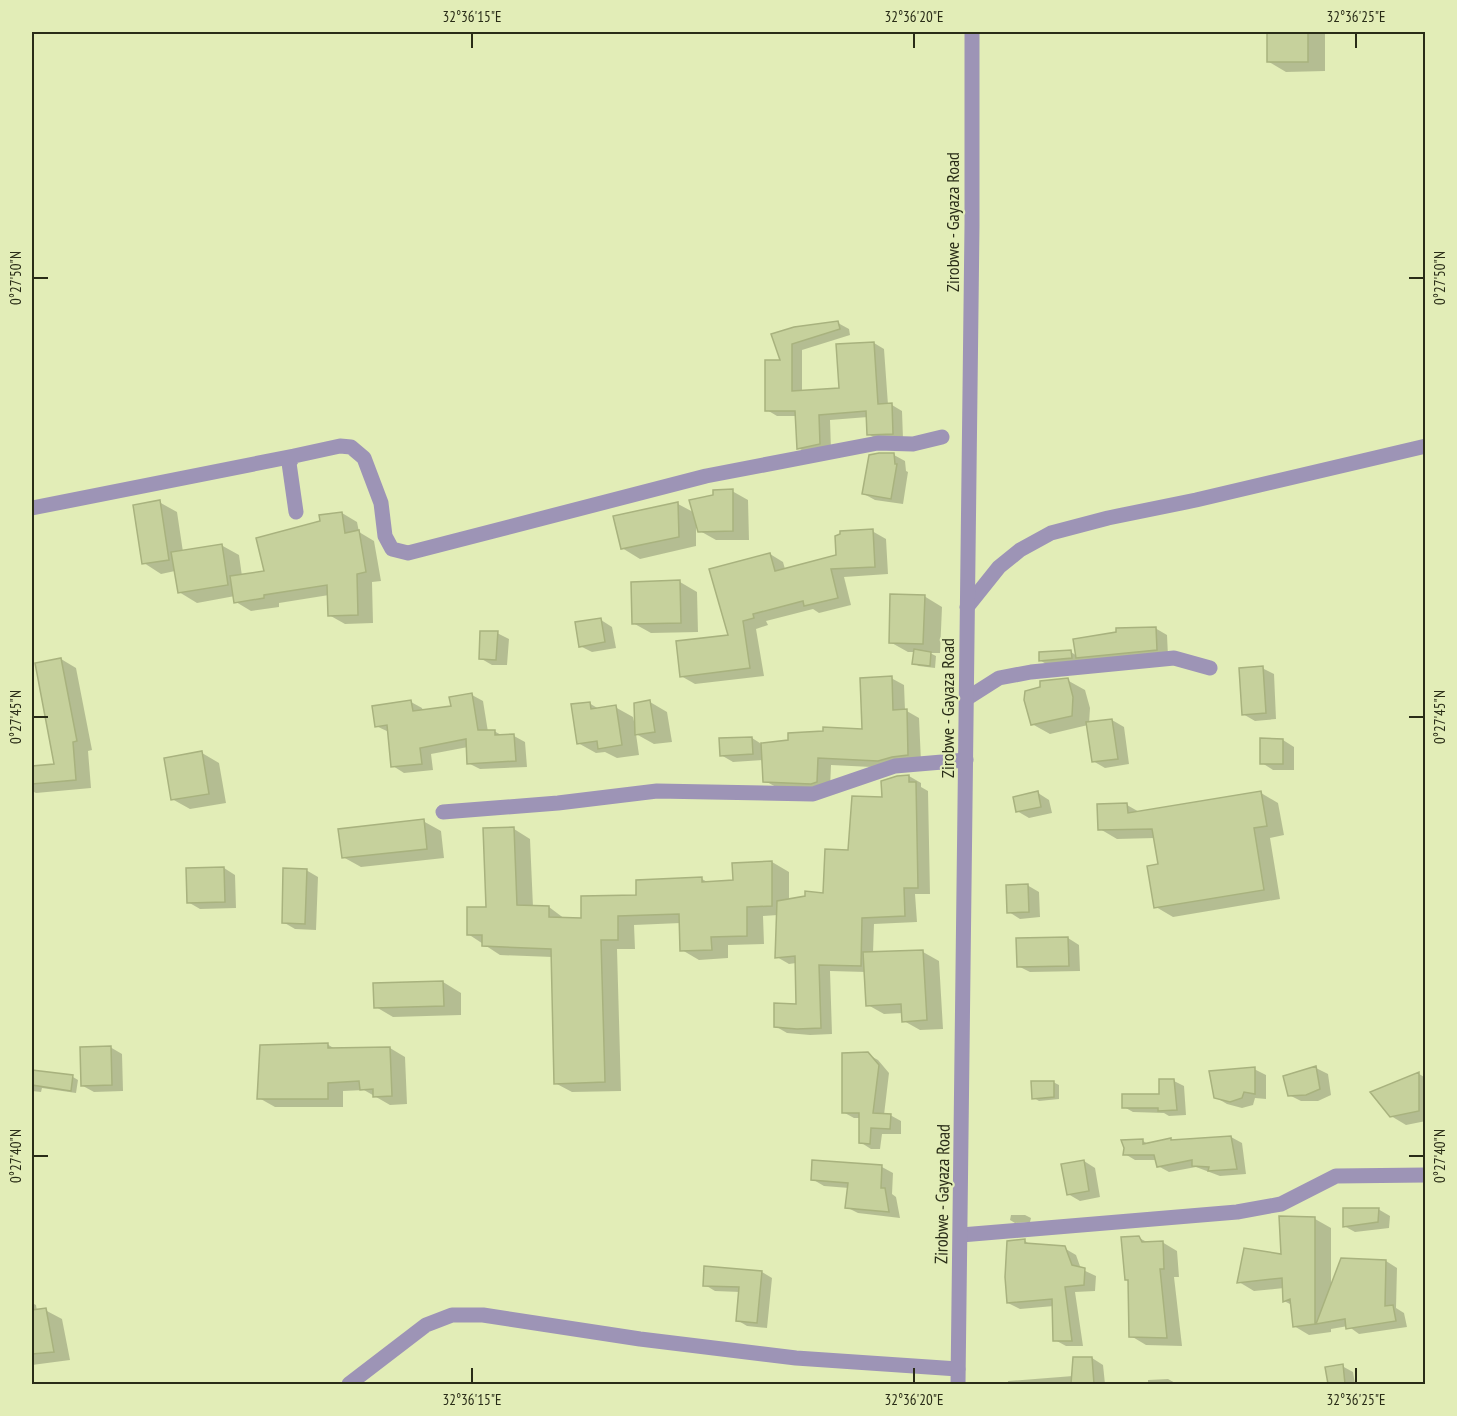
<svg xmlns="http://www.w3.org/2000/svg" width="1457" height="1416" viewBox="0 0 1457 1416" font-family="'PT Sans Narrow',sans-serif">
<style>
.shadow{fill:#0003}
.building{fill:#c6d19c;stroke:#a8b27e;stroke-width:1.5}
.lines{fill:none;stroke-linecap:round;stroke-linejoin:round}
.minor{stroke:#9d94b6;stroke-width:15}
.tertiary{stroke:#9d94b6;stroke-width:15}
.ticks{fill:none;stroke:#292c17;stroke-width:2}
.labels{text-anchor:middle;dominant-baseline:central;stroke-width:4.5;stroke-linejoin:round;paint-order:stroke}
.street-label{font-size:18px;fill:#292c17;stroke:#e2edb7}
.neatline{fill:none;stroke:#292c17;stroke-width:2}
.ticks-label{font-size:15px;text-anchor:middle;fill:#292c17}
</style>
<rect width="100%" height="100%" fill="#e2edb7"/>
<path class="shadow" d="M1269,32H1325V71L1286,72L1269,62Z
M838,323L849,329L850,335L802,350V392L841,390L874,343L884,349L888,405H892L902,411L903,439L879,440L868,434V417L830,420L831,450L809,454L798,448L796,416H777L767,410L782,361L773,335Z
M894,455L905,461L906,471L908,472L903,504L875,500L864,494Z
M732,491L748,500L749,540H716L700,531L696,520V546L640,559L622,548L678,504L695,513Z
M159,502L177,512L183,552L221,545L239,555L242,576L266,572L321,523L342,513L357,522L359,532L374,541L381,581L372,582L373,623L345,624L329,615V595L279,603V607L251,611L236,602L235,596L197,603L179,592L175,571L161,574L144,563Z
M872,531L886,539L888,574L844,577L851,605L819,613L813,609L766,621L768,625L756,629L764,676L695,684L681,676L730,636L770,554L783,562L785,569L838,556Z
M680,582L697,592L698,632L651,633L633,623Z
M924,596L942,607L940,653H930L936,656L935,668L919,666L913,663L915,652H908L890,642Z
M601,620L612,627L616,648L592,652L580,646Z
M1155,628L1167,635L1168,656L1052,667L1041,661L1071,652L1077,656Z
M497,633L509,639L507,665H492L480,658Z
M61,659L76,668L92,750L88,751L91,788L36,793L32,791V767L56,765Z
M1262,668L1274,674L1276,719L1255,721L1243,714Z
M891,678L904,685L905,710L919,718L921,762L892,768L831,765L830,789L778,788L765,781L763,760L733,762L721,755L752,738L763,745L864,730Z
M1067,680L1085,690L1090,708L1089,724L1112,720L1124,727L1129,764L1105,768L1093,761L1088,725L1050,734L1032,724Z
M472,695L483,701L488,732L494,731L503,736H514L525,742L527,767L480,769L468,763V747L431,754L433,770L404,773L393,766L389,732L376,726L411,702L422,708L423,711L453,708Z
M650,702L667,712L672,742L654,744L636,734L639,755L617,758L605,752L596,753L578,743L589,703L599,709L615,707L633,717L635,726H636Z
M1283,740L1294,747V770H1273L1262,763Z
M202,753L219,763L226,803L190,809L172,799Z
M909,776L921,783V787L928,791L930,894H915L917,922L874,924L873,953L923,952L939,961L943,1029L920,1030L904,1021L903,1013L884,1014L868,1005L866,972L830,971L832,1034L810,1035L787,1033L775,1026L798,1005L796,963L789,964L777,957L778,915L763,916L764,944L728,945V958L699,960L682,950L681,923L634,925L635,949H617L621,1091L572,1092L555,1083L552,957L500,955L468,934L488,908L514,829L530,839L533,907H549L565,919H583L638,896L702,879L709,883L734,882L772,862L789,872V900L824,895L883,799Z
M1038,793L1049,800L1052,813L1029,818L1017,811Z
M1261,793L1278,803L1284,835L1270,838L1280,899L1173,917L1156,907L1160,865L1155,838L1117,839L1100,829L1127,805L1141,813Z
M423,821L441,831L444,858L361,867L343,857Z
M224,868L235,875L236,908L200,909L188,902Z
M306,870L318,877L316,930L295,929L283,922Z
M1027,885L1039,892L1040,917L1020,919L1009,912Z
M1068,938L1079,945L1080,971L1030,972L1018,966Z
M443,982L461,993V1015L393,1017L376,1007L375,985Z
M327,1044L335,1049L390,1048L405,1057L407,1104L390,1105L364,1090L343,1091V1107H275L259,1098Z
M110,1047L122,1054L123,1091L94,1092L83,1086Z
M867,1054L878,1060L889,1073L884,1115H890L901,1121V1134H882L880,1149H871L860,1142L861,1118H854L843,1112Z
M1316,1068L1328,1074L1331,1095L1318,1101H1301L1289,1095Z
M1254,1069L1266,1075V1099L1255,1098L1253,1105L1242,1108L1227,1104L1215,1097Z
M32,1072L73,1077L78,1080L76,1093L42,1088L41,1092L32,1091Z
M1419,1074L1426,1078V1121L1406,1125L1391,1116Z
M1174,1081L1184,1086L1186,1115L1169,1116L1164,1113L1133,1112L1124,1107L1160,1096Z
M1053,1082L1059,1085V1099L1039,1101L1034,1098Z
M1231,1137L1242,1143L1246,1174L1220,1176L1196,1167L1169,1172L1158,1166L1157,1160H1135L1125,1154L1143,1141L1148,1144L1170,1140L1173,1141Z
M1084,1161L1095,1168L1100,1197L1080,1201L1068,1194Z
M814,1162L882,1167L893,1173L892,1194L896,1197L900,1218L858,1213L846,1207L849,1188L824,1186L812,1179Z
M1378,1209L1390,1216L1389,1228L1355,1232L1344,1226Z
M1011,1215H1025L1031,1218L1030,1222L1015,1223L1010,1220Z
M1280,1217L1315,1219L1331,1228V1288L1342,1259L1386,1261L1397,1268L1396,1308L1404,1313L1407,1327L1359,1334L1348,1326L1331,1329V1332L1309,1335L1294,1326L1292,1305L1284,1301V1288L1254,1291L1239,1282L1282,1256Z
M1139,1238L1149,1243L1162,1242L1177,1251L1179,1277H1174L1182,1346L1146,1345L1131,1336Z
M1025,1241L1031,1245L1064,1248L1076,1255L1081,1269L1096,1276L1095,1291L1075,1292L1083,1346H1066L1055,1340L1054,1306L1020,1309L1008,1303Z
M706,1268L762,1272L772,1278L767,1328L747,1326L737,1320L740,1292L715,1291L705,1285Z
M32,1303L36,1305L37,1311L45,1310L62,1319L70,1360L32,1365Z
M1092,1358L1103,1365L1105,1384H1008V1381L1073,1376Z
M1342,1366L1353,1372L1355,1384H1330L1327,1368Z
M1168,1379L1177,1384H1148V1380Z"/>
<path class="building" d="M1267,32H1308V62H1267Z
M838,321L840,329L792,344V391L839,388L836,344L874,342L878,404L892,403L893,434L867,435L866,411L819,415L820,444L797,449L795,411H765V360H780L771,334L794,327Z
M879,453H894L895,464H897L891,499L862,494L869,455Z
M733,489V531L698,532L689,500L713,495V490Z
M160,500L169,560L142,564L133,505Z
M678,502L679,537L621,549L613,516Z
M342,512L345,533L359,530L366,572L357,574L358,615L328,616L327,585L264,595V598L234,603L230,576L264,571L256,538L320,521L319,515Z
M873,529L875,567L831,569L838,598L804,606L803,601L753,614L754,618L743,621L750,668L680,677L676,641L728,635L709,569L770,553L775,571L836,555L835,536L840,534V531Z
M222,544L228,585L178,593L171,552Z
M680,580L681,623L632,624L631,582Z
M890,594L925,595L923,644L889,643Z
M601,618L605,642L579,647L575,622Z
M1156,627L1157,650L1076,658L1073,639L1116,632V628Z
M480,631H498L496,660L479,659Z
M914,649L931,652L930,666L912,664Z
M1071,650L1072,658L1039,661V652Z
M61,658L77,741L73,742L76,780L32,784V766L54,764L35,663Z
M1263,666L1266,713L1242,715L1239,668Z
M892,676L893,710L907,709L908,755L892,757L878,761L818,758L817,782L811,784L763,782L761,743L788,740V733L823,731V727L862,729L860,678Z
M1068,678L1073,697L1072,716L1031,725L1024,700L1025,691L1040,687V681Z
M472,693L478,730H495V735L514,734L516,761L467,764L466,739L420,748L422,764L391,767L387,725L375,727L372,706L411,700L413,711L451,706L449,697Z
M650,700L655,732L635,735L634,703Z
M590,702L591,709L616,705L622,745L598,749L597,741L577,744L571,704Z
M1112,719L1118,759L1092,762L1086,722Z
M752,737L753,754L720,756L719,738Z
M1260,738L1283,739V764H1260Z
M202,751L209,794L171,800L164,758Z
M909,775V782H916L918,888H904L905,916L862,918L861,966L819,965L821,1028L797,1029L774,1027V1003L796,1004L795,956L775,958L777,901L805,896V891L823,893L825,849L848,850L852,796L882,797L881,781L897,776Z
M1038,791L1041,807L1016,812L1013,797Z
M1261,791L1267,826L1254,828L1264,890L1154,908L1147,866L1158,864L1152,829L1098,830L1097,804L1127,803L1128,813Z
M424,819L427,849L342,858L338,829Z
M514,827L517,905L549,906V917L581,918V896L636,895V880L702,877V882L733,880L732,863L772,861V906L747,907V936L711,937L712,950L680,951L679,914L618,916V940H601L605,1082L554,1084L551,949L482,946V935H467V907H486L483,828Z
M224,867L225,902L187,903L186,868Z
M283,868L307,869L305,924L282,923Z
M1028,884L1029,912L1007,913L1006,885Z
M1068,937L1069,966L1017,967L1016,938Z
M923,950L927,1020L902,1022L901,1004L866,1006L863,952Z
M443,981L444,1006L374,1008L373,983Z
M328,1043V1048L390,1047L392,1096L373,1097V1089L360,1090L359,1081L328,1083V1099H257L260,1045Z
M111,1046L112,1085L81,1086L80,1047Z
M868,1052L879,1065L873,1113L891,1114L890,1129L871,1128L870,1144L859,1143V1113H842V1053Z
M1316,1066L1320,1089L1306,1095L1288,1096L1283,1076Z
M1255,1067V1094L1244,1092L1242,1098L1230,1102L1214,1098L1209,1071Z
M32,1070L73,1075L71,1091L32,1085Z
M1419,1072V1111L1390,1117L1370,1092Z
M1159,1079H1174L1177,1110L1158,1111V1108H1122V1094H1159Z
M1031,1081H1054V1097L1032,1099Z
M1231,1136L1237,1169L1208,1171L1209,1167L1192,1166V1160L1157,1167L1154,1155H1123L1124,1148L1121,1140L1143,1139V1144L1171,1138V1140Z
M812,1160L882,1165L881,1188H885L889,1212L845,1208L848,1183L811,1180Z
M1084,1160L1089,1191L1067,1195L1061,1164Z
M1343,1208H1379L1378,1222L1343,1227Z
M1279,1216L1315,1217V1324L1293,1327L1290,1299L1283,1302L1282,1278L1237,1283L1244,1248L1281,1254Z
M1139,1236L1142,1242L1163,1241L1164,1269H1160L1167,1338L1129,1337L1128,1280H1125L1121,1237Z
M1025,1239V1243L1065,1246L1072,1265L1085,1268L1084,1285L1065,1287L1072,1341H1053L1052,1299L1007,1303L1005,1277L1007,1241Z
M1341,1258L1386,1260L1385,1306L1393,1305L1396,1321L1346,1329L1345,1319L1316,1324Z
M704,1266L762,1271L757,1323L736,1321L739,1287L703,1286Z
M46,1308L54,1352L32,1354V1310Z
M1073,1357H1092L1094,1384H1071Z
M1343,1364L1345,1384H1328L1325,1367Z"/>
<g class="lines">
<path class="minor" d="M32,508L294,456
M296,512L289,463L294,456L340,446L351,447L364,458L381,503L385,536L392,549L408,553L706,476L878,443L913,444L942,437
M967,607L999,567L1020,550L1051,533L1108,518L1196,500L1426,446
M966,699L999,678L1031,672L1174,658L1210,668
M443,812L558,803L657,791L813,794L895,766L966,760
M961,1235L1237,1212L1281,1204L1336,1176L1426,1175
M349,1384L426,1325L452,1315H483L640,1339L796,1358L958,1369"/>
<path class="tertiary" d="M958,1384L972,225V32"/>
</g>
<path class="ticks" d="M472,33V48M914,33V48M1356,33V48M33,278H48M1409,278H1424M33,717H48M1409,717H1424M33,1156H48M1409,1156H1424M472,1368V1383M914,1368V1383M1356,1368V1383"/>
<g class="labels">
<g class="street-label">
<text transform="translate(952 222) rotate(-90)">Zirobwe - Gayaza Road</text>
<text transform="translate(947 708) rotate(-90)">Zirobwe - Gayaza Road</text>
<text transform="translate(942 1194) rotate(-89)">Zirobwe - Gayaza Road</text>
</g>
</g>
<rect width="1457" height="1416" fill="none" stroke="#e2edb7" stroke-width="66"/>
<rect x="33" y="33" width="1391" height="1350" class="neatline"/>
<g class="ticks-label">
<text x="472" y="22">32°36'15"E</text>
<text x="914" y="22">32°36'20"E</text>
<text x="1356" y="22">32°36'25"E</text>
<text transform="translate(16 278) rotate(-90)" y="5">0°27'50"N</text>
<text transform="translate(1440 278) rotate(-90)" y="5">0°27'50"N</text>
<text transform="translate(16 717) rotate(-90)" y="5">0°27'45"N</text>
<text transform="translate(1440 717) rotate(-90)" y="5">0°27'45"N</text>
<text transform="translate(16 1156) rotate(-90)" y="5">0°27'40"N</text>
<text transform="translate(1440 1156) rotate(-90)" y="5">0°27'40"N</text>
<text x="472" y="1405">32°36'15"E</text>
<text x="914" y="1405">32°36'20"E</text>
<text x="1356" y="1405">32°36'25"E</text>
</g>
</svg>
